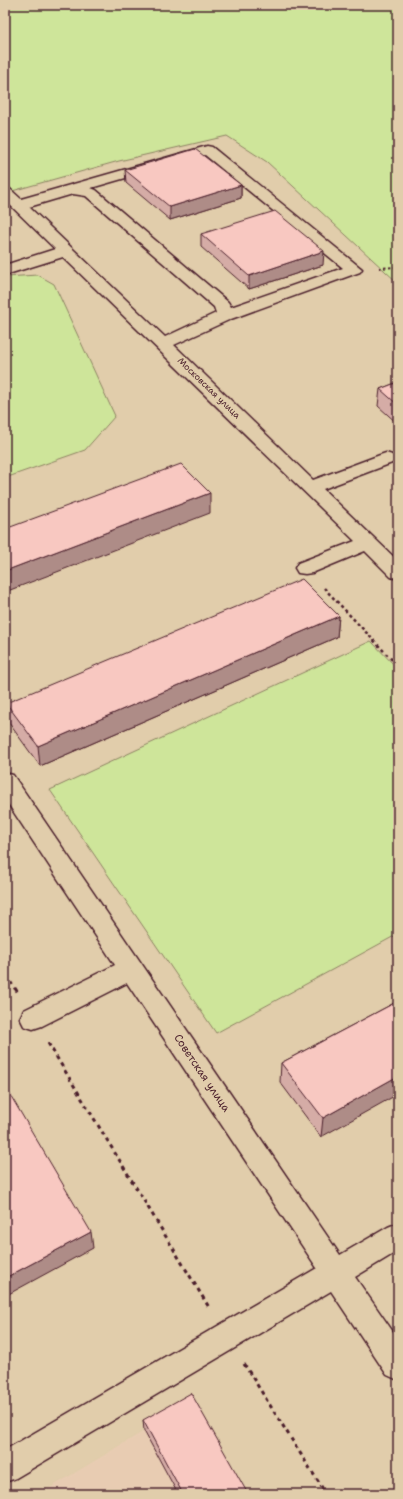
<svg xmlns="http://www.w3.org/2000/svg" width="403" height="1499" viewBox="0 0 403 1499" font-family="'Shantell Sans',sans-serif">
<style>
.built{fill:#e8ccb2}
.green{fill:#cee59a;stroke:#8c8262}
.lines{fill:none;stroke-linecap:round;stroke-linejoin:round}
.minor-casing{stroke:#4a1f2b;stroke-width:3}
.path-far3{stroke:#4a1f2b;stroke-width:1.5;stroke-dasharray:2 2;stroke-linecap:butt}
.path-far2{stroke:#4a1f2b;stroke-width:2;stroke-dasharray:2.5 2.5;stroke-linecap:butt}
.path-far1{stroke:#4a1f2b;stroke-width:2.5;stroke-dasharray:3 3;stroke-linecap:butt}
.path{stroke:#4a1f2b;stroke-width:3;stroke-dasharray:4 4;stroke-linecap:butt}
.minor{fill:#e1cdab;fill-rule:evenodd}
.wall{fill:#d5aca6;stroke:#4a1f2b}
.shaded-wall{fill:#ae8c87;stroke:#4a1f2b}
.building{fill:#f8c8c1;stroke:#4a1f2b}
.labels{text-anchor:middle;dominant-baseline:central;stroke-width:3.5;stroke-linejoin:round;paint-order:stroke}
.far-street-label{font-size:9px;fill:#4a1f2b;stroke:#e1cdab}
.street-label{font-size:11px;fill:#4a1f2b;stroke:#e1cdab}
</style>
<rect width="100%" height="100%" fill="#e1cdab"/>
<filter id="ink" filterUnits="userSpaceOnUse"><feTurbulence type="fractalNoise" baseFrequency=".025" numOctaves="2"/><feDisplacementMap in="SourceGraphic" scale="8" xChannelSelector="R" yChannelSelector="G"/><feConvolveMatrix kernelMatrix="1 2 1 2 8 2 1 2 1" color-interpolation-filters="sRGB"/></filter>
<g filter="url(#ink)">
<path class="built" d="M191,1404L242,1494H40L144,1431Z"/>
<path class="green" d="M5,5H398V283L267,162L227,136L119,161L5,193Z
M38,275L54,284L115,416L85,450L5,478V277Z
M371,641L398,669V934L216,1033L50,790Z"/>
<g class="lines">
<defs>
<path id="minor" d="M207,146L212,147L362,269L360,272L231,319L174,345L313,480L380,455L386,453L392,455L395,459L392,463L323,489L398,561V579L391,577L365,551L312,573L305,574L298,573L295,568L298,563L355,541L63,257L5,275V265L55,249L5,200V187L10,189L21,199ZM205,155L343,268L231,307L228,302L96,190L91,188ZM73,194L86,196L214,307L216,313L165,337L29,207Z
M5,773L13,775L340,1255L388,1227L398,1223V1251L355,1277L398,1339V1380L387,1375L331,1291L16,1478L5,1482V1450L317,1268L127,983L42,1026L33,1029L24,1026L20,1018L24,1010L115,965L5,799Z"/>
</defs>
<use href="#minor" class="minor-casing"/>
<path class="path-far3" d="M393,5L398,8"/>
<path class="path-far2" d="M379,268L398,267"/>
<path class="path-far1" d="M324,588L398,666
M5,972L15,989"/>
<path class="path" d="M15,988L18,993
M48,1043L210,1309
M244,1364L326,1494"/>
<use href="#minor" class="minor"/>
</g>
<path class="wall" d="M125,170L241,185V198L170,220L126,183Z
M201,234L323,265L249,289L201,247Z
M398,382V424L378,406L380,389Z
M339,616L337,637L40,766L9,723L6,703Z
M398,1001L321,1137L280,1082L281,1063Z
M143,1420L248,1494H178L144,1431Z"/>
<path class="shaded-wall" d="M241,185V198L170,220V207Z
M324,251L323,265L249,289V276Z
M210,493V513L5,592V571Z
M339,616L337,637L40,766L38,746Z
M398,1076V1094L321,1137L323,1118Z
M91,1232L93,1248L5,1296V1278Z"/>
<path class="building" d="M195,149L241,185L170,207L125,170Z
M275,211L324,251L249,276L201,234Z
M398,382V405L380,389Z
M181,464L210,493L5,571V529Z
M302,579L339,616L38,746L6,703Z
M398,1001V1076L323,1118L281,1063Z
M5,1086L91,1232L5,1278Z
M191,1393L248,1494H183L143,1420Z"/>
</g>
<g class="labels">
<g class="far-street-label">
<text transform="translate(209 388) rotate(44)">Московская улица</text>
</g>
<g class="street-label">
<text transform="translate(202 1073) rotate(56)">Советская улица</text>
</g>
</g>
<rect width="403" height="1499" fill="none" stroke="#e1cdab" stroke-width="20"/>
<rect x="10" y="10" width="383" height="1479" fill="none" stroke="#4a1f2b" stroke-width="1.5" filter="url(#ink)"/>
</svg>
